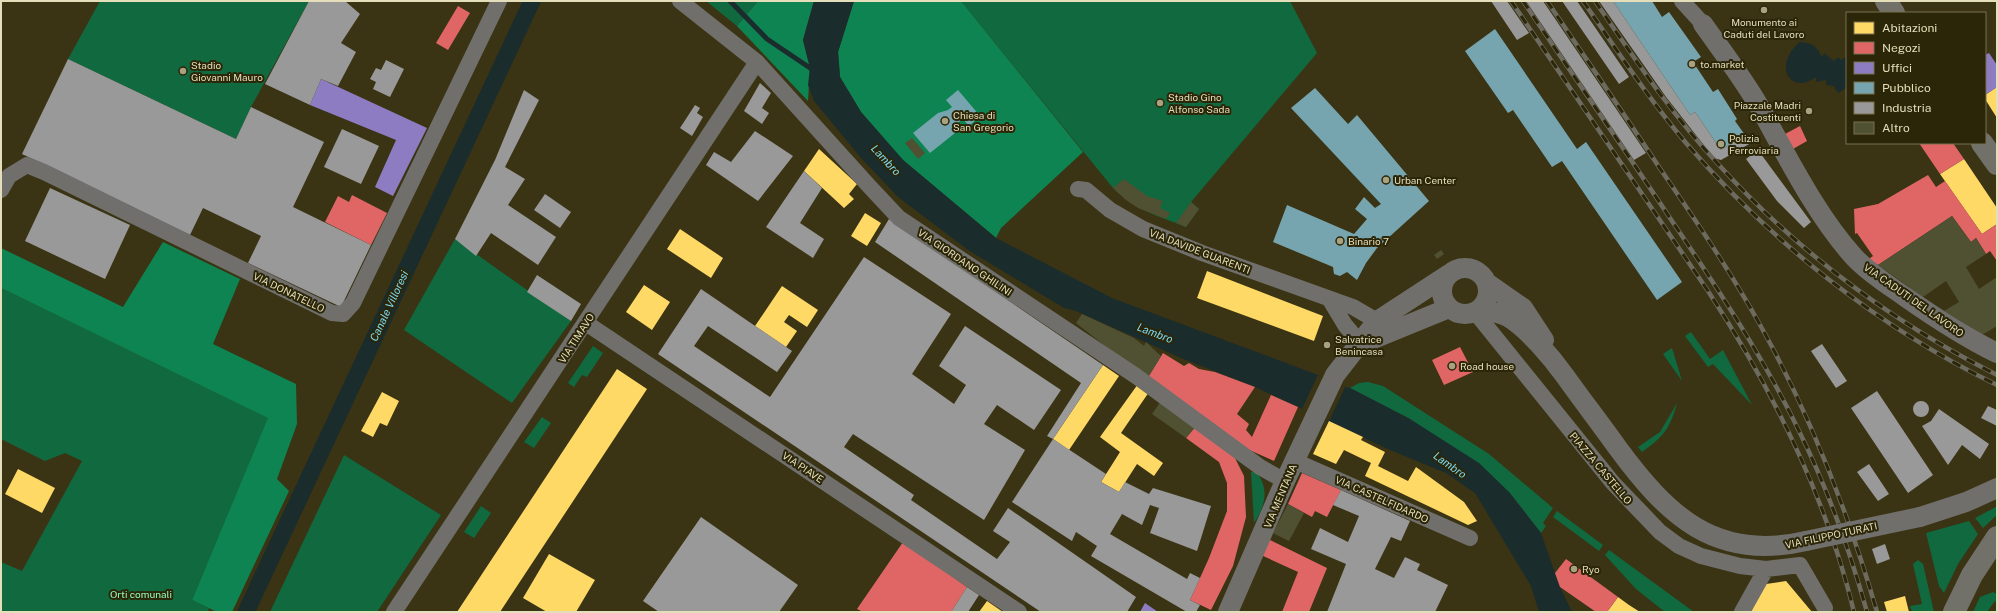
<svg xmlns="http://www.w3.org/2000/svg" width="1998" height="613" viewBox="0 0 1998 613" font-family="'Public Sans',sans-serif">
<style>
.green{fill:#10693f}
.forest{fill:#0d8451}
.water{fill:#1b2c2d}
.pier{fill:#3a3414}
.homes{fill:#ffd966}
.shops{fill:#e06666}
.offices{fill:#8e7cc3}
.public{fill:#76a5af}
.industry{fill:#999}
.lines{fill:none;stroke-linecap:round;stroke-linejoin:round}
.stream{stroke:#1b2c2d;stroke-width:5}
.canal{stroke:#1b2c2d;stroke-width:17}
.building{fill:#505032}
.minor{stroke:#706f6b;stroke-width:16}
.tertiary{stroke:#706f6b;stroke-width:20}
.secondary{stroke:#717069;stroke-width:22}
.rail-casing{stroke:#6d6a5f;stroke-width:4.5}
.rail{stroke:#2c2608;stroke-width:3;stroke-dasharray:9;stroke-linecap:butt}
.tertiary-bridge{stroke:#706f6b;stroke-width:20}
.poi-dot{fill:#a8a281;stroke:#2c2608;stroke-width:1.5}
.labels{text-anchor:middle;dominant-baseline:central;stroke-width:4;stroke-linejoin:round;paint-order:stroke}
.poi-label{font-size:10px;fill:#e4debb;stroke:#2c2608;text-anchor:start}
.street-label{font-size:10px;fill:#e4debb;stroke:#2c2608}
.park-label{font-size:10px;fill:#90fbbf;stroke:#2c2608}
.water-label{font-size:11px;font-style:italic;fill:#7bdbf6;stroke:#2c2608}
</style>
<rect width="100%" height="100%" fill="#3a3414"/>
<path class="green" d="M100,1H309L251,107L236,139L68,59Z
M706,1H758L737,26Z
M961,1H1290L1317,53L1191,202L1199,209L1186,227C1156,215 1137,211 1113,188Z
M455,239L571,321L512,403L404,330Z
M1,288L269,418L192,600L209,608L208,612H1V562L22,571L82,461L65,453L45,461L1,439Z
M1691,332L1710,359L1723,350L1752,405L1713,364L1708,367L1685,336Z
M593,346L603,353L587,377L582,375L574,387L568,383Z
M1672,348L1682,381L1663,354Z
M1368,382L1383,386L1489,454L1553,508L1543,523L1546,526L1541,533L1509,492L1410,419L1350,388L1359,383Z
M1677,403C1670,429 1663,437 1642,452L1638,447L1660,432Z
M542,417L551,423L534,448L524,442Z
M344,455L441,515L377,612H270Z
M1251,472H1256C1270,488 1265,507 1254,523Z
M481,506L491,513L474,538L464,532Z
M1996,507L1997,515L1983,528L1975,518Z
M1557,511L1603,545L1599,551L1553,517Z
M1969,521L1978,534L1958,564L1944,593L1939,586L1926,533Z
M1609,550L1694,612H1665L1636,589L1605,555Z
M1918,560L1923,564L1934,612H1912L1910,606L1922,604L1913,564Z
M1993,592L1997,594V603L1995,601L1987,612H1973L1980,597Z"/>
<path class="forest" d="M758,1H814L803,40L810,68L808,101L737,26Z
M854,1H961L1083,152L1001,228L996,238L903,160L861,112L840,77L838,52Z
M163,242L240,279L213,344L296,384L297,424L277,479L289,491L232,612H217L192,600L268,418L1,288V248L123,307Z"/>
<path class="water" d="M814,1H854L838,52L840,77L861,112L903,160L996,238L1112,298L1318,375L1345,387L1350,388L1410,419L1479,463L1509,492L1541,533L1560,587L1572,612H1539L1531,586L1475,493L1446,473L1390,450L1255,387L1181,358L1076,311L1064,308L968,250L898,197L861,158L814,101L808,85L810,68L803,40Z
M1800,42C1812,43 1817,46 1822,57L1824,53L1834,61L1838,57L1841,60L1847,56V87L1839,93L1835,89L1834,86L1826,85V80L1816,82V77C1790,96 1772,65 1800,42Z"/>
<path class="pier" d="M1318,375L1345,387L1329,421L1302,409Z"/>
<path class="homes" d="M1997,87V118L1985,99V95Z
M819,149L857,184L849,194L854,199L844,208L804,171Z
M1964,159L1997,208V224L1982,234L1940,174Z
M865,213L881,223L867,246L851,236Z
M680,229L723,258L711,278L667,249Z
M1207,271L1323,316L1314,341L1197,298Z
M644,285L670,302L652,330L626,312Z
M782,286L818,310L807,327L789,315L784,322L797,331L786,347L755,326Z
M1103,365L1119,376L1069,450L1053,439Z
M617,369L647,389L500,612H457Z
M1138,384L1149,392L1121,433L1163,463L1154,476L1137,464L1119,492L1101,482L1120,452L1100,437Z
M382,392L399,401L387,426L380,423L373,437L361,431Z
M1329,421L1363,437L1361,440L1385,452L1378,466L1408,481L1416,467L1464,502L1477,521L1468,525L1365,476L1371,463L1344,450L1336,464L1313,454Z
M18,469L55,488L42,513L5,494Z
M549,554L595,580L576,612H547L523,598Z
M1786,581L1812,612H1749L1766,584Z
M1905,596L1909,612H1887L1884,602Z
M1618,597L1629,605L1640,612H1607Z
M987,601L1003,612H979Z"/>
<path class="shops" d="M458,6L470,13L448,50L436,43Z
M1800,126L1807,141L1793,149L1785,134Z
M1919,143H1953L1964,159L1940,174Z
M1928,175L1936,187L1945,181L1982,234L1997,224V261L1990,251L1986,254L1976,238L1971,242L1952,216L1878,265L1869,259L1873,256L1857,233L1855,234L1854,209L1878,204Z
M352,195L387,213L371,245L325,222L338,196L349,202Z
M1460,347L1473,372L1444,385L1432,360Z
M1163,353L1184,366L1189,363L1199,369L1215,372L1255,387L1237,414L1249,424L1246,430L1252,437L1271,395L1298,407L1274,461L1247,449L1147,379Z
M1196,426L1234,456L1244,476L1246,517L1233,566L1211,610L1190,600L1209,558L1227,511V483L1219,462L1186,438Z
M1302,473L1341,490L1327,517L1315,511L1312,517L1288,504Z
M1268,539L1327,568L1309,612H1282L1298,572L1261,555Z
M903,542L967,587L951,612H863L857,609Z
M1566,559L1618,597L1607,612H1596L1560,587L1555,573Z"/>
<path class="offices" d="M1989,53L1997,65V87L1985,95V55Z
M321,79L427,128L393,196L375,187L396,140L310,105Z
M1145,603L1158,612H1140Z"/>
<path class="public" d="M1613,1H1652L1662,17L1669,12L1701,57L1693,62L1713,92L1718,89L1737,119L1735,121L1745,135L1721,150L1695,112L1690,115Z
M1495,29L1577,149L1586,142L1682,282L1657,300L1562,161L1552,167L1513,110L1508,113L1465,51Z
M1315,88L1348,124L1357,115L1429,201L1377,248L1366,263L1357,280L1347,272L1340,276L1334,274L1333,267L1273,242L1287,205L1354,234L1367,219L1355,209L1364,197L1375,208L1381,204L1291,108Z
M958,90L980,116L969,126L963,119L959,122L955,133L930,153L913,133L938,113L948,110L952,107L946,100Z"/>
<path class="industry" d="M309,1H345L360,14L341,43L356,52L338,86L321,79L310,105L265,84Z
M1491,1H1507L1529,33L1517,40Z
M1526,1H1543L1646,153L1634,160Z
M1562,1H1577L1629,77L1619,84Z
M1599,1H1613L1690,115L1695,112L1721,150L1745,135L1751,143L1721,160L1714,158L1666,97Z
M68,59L236,139L251,107L324,142L293,207L371,245L341,307L248,263L261,236L203,208L190,235L22,154Z
M386,60L404,69L390,97L373,89L376,82L370,79L376,68L381,70Z
M760,83L771,93L762,108L769,113L762,124L744,111Z
M524,90L539,100L505,167L525,179L508,205L556,237L538,265L491,233L476,256L455,239L495,160Z
M695,105L700,108L697,113L703,117L692,136L680,128Z
M342,129L379,146L361,184L324,167Z
M755,131L793,156L758,201L706,165L714,152L731,162Z
M1758,150L1811,222L1804,228L1777,201L1746,159Z
M804,171L822,188L800,223L824,239L813,258L766,227Z
M50,188L130,225L105,279L25,241Z
M545,194L571,212L560,228L534,210Z
M889,219L1103,365L1053,439L1047,436L1081,383L875,242Z
M864,257L951,314L912,374L954,404L966,385L939,366L965,326L1061,390L1034,430L997,405L984,424L1025,450L984,520L853,434L844,447L914,495L911,500L997,559L1010,542L993,531L1008,508L1136,597L1127,612H1041L658,354L701,289L792,351L777,372L708,326L694,346L770,397Z
M537,275L581,304L571,321L527,292Z
M1822,344L1847,381L1836,388L1811,351Z
M1877,391L1933,475L1908,493L1851,408Z
M1913 409a8 8 0 1 1 16 0a8 8 0 1 1-16 0Z
M1988,406L1997,410V426L1981,418Z
M1939,409L1989,444L1980,459L1962,445L1948,465L1922,426L1931,421Z
M1053,439L1106,474L1101,482L1119,492L1125,482L1149,494L1153,488L1211,506L1197,551L1150,533L1159,508L1150,505L1142,525L1122,514L1110,534L1187,579L1190,573L1200,578L1190,600L1200,605L1196,612H1187L1091,556L1097,546L1076,532L1072,541L1012,502Z
M1869,464L1889,494L1878,501L1857,472Z
M1341,490L1410,521L1401,541L1391,537L1375,569L1394,578L1405,557L1420,564L1417,570L1448,585L1435,612H1327L1346,564L1311,549L1320,528L1348,542L1359,516L1333,505Z
M701,517L798,585L779,612H659L643,601Z
M1885,544L1890,559L1877,564L1872,549Z
M967,587L979,595L968,612H951Z"/>
<g class="lines">
<path class="stream" d="M730,1L767,39L816,72"/>
<path class="canal" d="M246,612L532,1"/>
</g>
<path class="building" d="M912,138L925,153L918,159L905,143Z
M1124,179L1147,196L1163,201L1160,208L1170,213L1166,219L1138,208L1126,200L1113,188Z
M1191,202L1199,209L1186,227L1176,223Z
M1952,216L1971,242L1976,238L1986,254L1966,267L1979,289L1997,277V326L1982,335L1944,311L1959,302L1946,281L1923,297L1878,265Z
M1441,250L1444,254L1437,259L1434,255Z
M1082,314L1134,338L1144,346L1146,342L1161,356L1147,379L1076,323Z
M1161,401L1196,426L1186,438L1152,414Z
M1288,504L1304,513L1289,541L1273,533Z"/>
<g class="lines">
<path class="minor" d="M680,1L757,62L869,186L899,218L1136,376L1260,467L1285,481
M1682,1L1703,24
M1078,189L1086,190L1110,210L1143,229L1202,253L1353,307L1377,321L1383,330
M1,190L9,176L27,165L44,172L332,313L343,314L353,303L499,1
M1330,300L1345,325L1361,344
M1475,312L1613,483L1660,532L1679,546L1701,556L1740,566L1766,569L1800,565L1825,608
M586,323L1019,612
M1295,461L1470,538
M394,612L757,62
M1742,612L1766,569"/>
<path class="tertiary" d="M1703,24C1722,51 1742,77 1759,106C1787,156 1816,215 1854,257C1869,273 1887,284 1904,296C1934,317 1964,337 1997,353
M1442 291a23 23 0 1 1 46 0a23 23 0 1 1-46 0Z
M1487,283L1523,308L1544,340
M1479,310C1489,311 1499,312 1508,317C1528,329 1552,358 1565,376C1582,400 1600,423 1617,447C1667,515 1715,562 1806,541
M1361,344L1449,308
M1920,517L1966,502L1997,488
M1228,612L1285,481L1335,375L1377,321L1449,274"/>
<path class="secondary" d="M1886,1L1894,13
M1982,143L1997,164
M1954,612L1972,575L1997,537"/>
<defs>
<path id="rail" d="M1511,1L1708,291C1773,390 1826,496 1854,612
M1523,1C1572,74 1623,147 1672,221C1718,289 1764,358 1800,433C1828,490 1850,551 1867,612
M1547,1C1584,56 1622,111 1659,167C1694,218 1729,269 1759,323C1810,414 1848,512 1877,612
M1583,1C1616,49 1648,98 1686,143C1772,243 1878,327 1997,385
M1595,1C1634,58 1672,115 1719,165C1798,252 1892,322 1997,375"/>
</defs>
<use href="#rail" class="rail-casing"/>
<use href="#rail" class="rail"/>
<path class="tertiary-bridge" d="M1806,541L1920,517"/>
</g>
<g class="poi-dot">
<circle cx="1764" cy="10" r="4"/>
<circle cx="1692" cy="64" r="4"/>
<circle cx="183" cy="71" r="4"/>
<circle cx="1160" cy="103" r="4"/>
<circle cx="1809" cy="111" r="4"/>
<circle cx="945" cy="121" r="4"/>
<circle cx="1721" cy="144" r="4"/>
<circle cx="1386" cy="180" r="4"/>
<circle cx="1340" cy="241" r="4"/>
<circle cx="1327" cy="345" r="4"/>
<circle cx="1452" cy="366" r="4"/>
<circle cx="1574" cy="569" r="4"/>
</g>
<g class="labels">
<g class="poi-label">
<text x="1764" y="22" text-anchor="middle">Monumento ai<tspan x="1764" dy="12">Caduti del Lavoro</tspan></text>
<text x="1700" y="64">to.market</text>
<text x="191" y="65">Stadio<tspan x="191" dy="12">Giovanni Mauro</tspan></text>
<text x="1168" y="97">Stadio Gino<tspan x="1168" dy="12">Alfonso Sada</tspan></text>
<text x="1801" y="105" text-anchor="end">Piazzale Madri<tspan x="1801" dy="12">Costituenti</tspan></text>
<text x="953" y="115">Chiesa di<tspan x="953" dy="12">San Gregorio</tspan></text>
<text x="1729" y="138">Polizia<tspan x="1729" dy="12">Ferroviaria</tspan></text>
<text x="1394" y="180">Urban Center</text>
<text x="1348" y="241">Binario 7</text>
<text x="1335" y="339">Salvatrice<tspan x="1335" dy="12">Benincasa</tspan></text>
<text x="1460" y="366">Road house</text>
<text x="1582" y="569">Ryo</text>
</g>
<g class="street-label">
<text transform="translate(1200 251) rotate(21)">VIA DAVIDE GUARENTI</text>
<text transform="translate(965 262) rotate(34)">VIA GIORDANO GHILINI</text>
<text transform="translate(289 292) rotate(26)">VIA DONATELLO</text>
<text transform="translate(1914 300) rotate(35)">VIA CADUTI DEL LAVORO</text>
<text transform="translate(576 338) rotate(-57)">VIA TIMAVO</text>
<text transform="translate(803 467) rotate(34)">VIA PIAVE</text>
<text transform="translate(1601 468) rotate(50)">PIAZZA CASTELLO</text>
<text transform="translate(1280 496) rotate(-67)">VIA MENTANA</text>
<text transform="translate(1382 499) rotate(24)">VIA CASTELFIDARDO</text>
<text transform="translate(1831 535) rotate(-12)">VIA FILIPPO TURATI</text>
</g>
<g class="park-label">
<text x="141" y="594">Orti comunali</text>
</g>
<g class="water-label">
<text transform="translate(886 160) rotate(47)">Lambro</text>
<text transform="translate(389 306) rotate(-65)">Canale Villoresi</text>
<text transform="translate(1155 333) rotate(21)">Lambro</text>
<text transform="translate(1450 465) rotate(35)">Lambro</text>
</g>
</g>
<rect width="1998" height="613" fill="none" stroke="#e4debb" stroke-width="4"/>
<rect x="1846" y="12" width="140" height="132" fill="#2c2608" stroke="#767050"/>
<rect x="1854" y="22" width="20" height="12" fill="#ffd966" stroke="#767050"/>
<text x="1882" y="32" font-size="12" fill="#e4debb">Abitazioni</text>
<rect x="1854" y="42" width="20" height="12" fill="#e06666" stroke="#767050"/>
<text x="1882" y="52" font-size="12" fill="#e4debb">Negozi</text>
<rect x="1854" y="62" width="20" height="12" fill="#8e7cc3" stroke="#767050"/>
<text x="1882" y="72" font-size="12" fill="#e4debb">Uffici</text>
<rect x="1854" y="82" width="20" height="12" fill="#76a5af" stroke="#767050"/>
<text x="1882" y="92" font-size="12" fill="#e4debb">Pubblico</text>
<rect x="1854" y="102" width="20" height="12" fill="#999999" stroke="#767050"/>
<text x="1882" y="112" font-size="12" fill="#e4debb">Industria</text>
<rect x="1854" y="122" width="20" height="12" fill="#505032" stroke="#767050"/>
<text x="1882" y="132" font-size="12" fill="#e4debb">Altro</text>
</svg>
